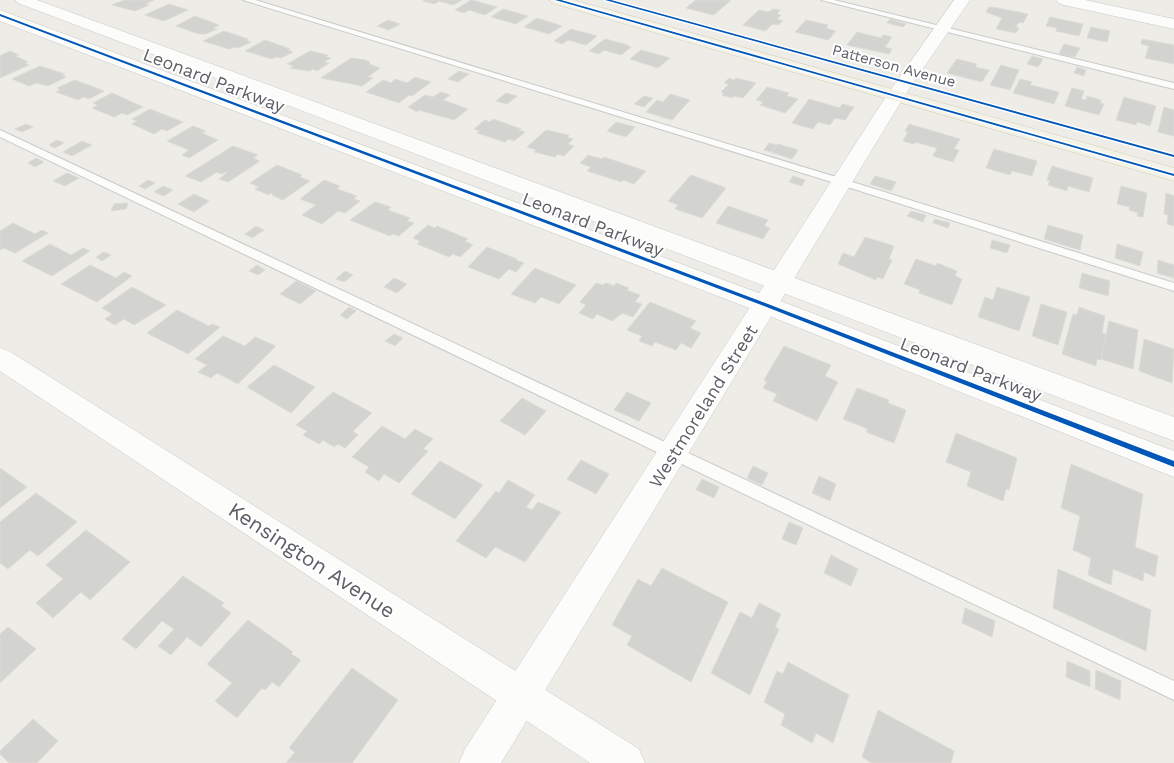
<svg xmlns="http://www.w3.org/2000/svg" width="1174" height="763" viewBox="0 0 1174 763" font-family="'Work Sans',sans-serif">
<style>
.building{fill:#d3d3d0;stroke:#dcdbd6}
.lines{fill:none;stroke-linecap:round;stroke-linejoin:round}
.lane-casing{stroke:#c9c9c8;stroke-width:2}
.street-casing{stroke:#c9c9c8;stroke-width:1}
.secondary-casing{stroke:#cacac9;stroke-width:1}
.primary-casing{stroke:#d5ceb6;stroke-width:1}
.lane{fill:#fcfcfb;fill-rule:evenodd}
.street{fill:#fcfcfb;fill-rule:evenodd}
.secondary{fill:#fcfcfb;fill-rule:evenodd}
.primary{fill:#f3f2e8;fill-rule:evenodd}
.cycleway-casing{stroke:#fff;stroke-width:3}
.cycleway{fill:#0057b8;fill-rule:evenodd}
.labels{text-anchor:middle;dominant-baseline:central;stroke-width:4;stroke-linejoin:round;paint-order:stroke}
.far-street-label{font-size:15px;fill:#5d6066;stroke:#fff}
.street-label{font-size:18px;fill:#5d6066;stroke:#fff}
.near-street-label{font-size:21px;fill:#5d6066;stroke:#fff}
</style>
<rect width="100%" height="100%" fill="#edece7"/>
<path class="building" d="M124,0H154L146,4L149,5L135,11L112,5Z
M425,0H462L453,5L439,1L435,4L423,1Z
M471,0H472L497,7L485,15L469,10L464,13L455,10Z
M696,0H731L714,15L686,8Z
M169,4L188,10L164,21L145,15Z
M989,7L998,8L1028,14L1023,23L1019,22L1016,27L1019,28L1016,33L996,29L1002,18L986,12Z
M503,9L528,16L516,24L491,17Z
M773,9L780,10L777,14L781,15L777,19L783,21L778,25L773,24L765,31L743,25L759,10L769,12Z
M195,16L219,25L213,28L217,29L206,34H199L176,26Z
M1050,17L1083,24L1079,36L1056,31L1057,28L1046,26Z
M537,18L562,26L549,34L524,27Z
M890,19L906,24L903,27L887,23Z
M388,20L400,24L389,30L377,26Z
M806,20L828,25L826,28L836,31L828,40L795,32Z
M1091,27L1110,31L1107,42L1087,38Z
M571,29L597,36L586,45L568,40L562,44L554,41Z
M224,31L248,39L246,40L251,42L238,48L234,47L229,49L203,41Z
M857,32L881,38L883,35L892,37L885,47L892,49L889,54L847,45Z
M605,39L625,44L631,47L621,55L604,50L599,54L589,51Z
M1142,39L1174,45V64L1145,58L1149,46L1141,44Z
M265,40L290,49L288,50L293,52L281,58L276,57L272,59L245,51Z
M1064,44L1080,48L1075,57L1059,54Z
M641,50L670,58L658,68L630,59Z
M10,51L19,55L15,56L28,62L25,63L29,65L0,78V56Z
M310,51L328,55L326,57L331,58L324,62L329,63L317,71L313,69L309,71L290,68L294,66L287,64Z
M1032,56L1043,59L1038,67L1027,64Z
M351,58L365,60L370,62L369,64L380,68L368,77L373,78L362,86L321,78Z
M957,59L977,64L975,67L989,70L982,82L947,73Z
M1001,65L1019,70L1010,90L990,85Z
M40,66L65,74L61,75L66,77L48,86L36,83L29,86L12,79Z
M1077,67L1086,70L1084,76L1074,73Z
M459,71L469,74L458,82L448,79Z
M415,77L431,82L412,96L409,95L399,103L366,92L383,80L391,83L395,79L407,83Z
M729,78L734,80L736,78L756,83L743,98L734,96L732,98L722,95L724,93L721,92L729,84L724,83Z
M1020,79L1032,82L1030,85L1059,92L1054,104L1013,93Z
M75,80L104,91L89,99L84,97L78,100L56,92L60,90L57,88Z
M767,87L789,93L787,96L798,99L785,113L760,105L763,102L756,100Z
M1072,88L1084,91L1081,99L1086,100L1087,96L1101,100L1100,103L1104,104L1099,115L1065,106Z
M441,92L450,95L443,100L468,109L454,120L419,110L417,112L408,107L425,95L433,97Z
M112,93L143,107L127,115L122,113L114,117L92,108L98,105L93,103Z
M506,93L517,96L507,104L496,101Z
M670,94L690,100L672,120L646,112L657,100L663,102Z
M644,96L653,98L644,107L634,104Z
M1124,97L1156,106L1150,126L1137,122L1136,125L1116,120Z
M809,99L840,108L842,104L854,107L845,120L835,118L830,125L818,122L813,129L792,123Z
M1164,107L1174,110V136L1158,132Z
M150,109L183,122L167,131L162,129L154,134L132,124L137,121L132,119Z
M493,119L521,129L519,130L525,132L514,141L509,139L505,142L477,133L480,131L474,129L485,120L490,122Z
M616,122L635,127L626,137L607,131Z
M26,124L33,127L22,132L15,129Z
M909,124L960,139L954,149L959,150L953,162L933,156L937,148L915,142L914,144L903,141L908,132L905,131Z
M193,126L206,131L202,133L218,140L189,158L182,155L189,150L167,141Z
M546,130L569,135L567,137L573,139L568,144L574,146L564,156L558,154L555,157L534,152L536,150L527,147Z
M57,140L64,143L55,148L49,145Z
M82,141L92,145L72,156L63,152Z
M769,143L777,145L771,152L764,150Z
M778,144L798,150L792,159L771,152Z
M233,146L258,155L253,158L260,161L228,182L219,179L227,173L225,172L222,174L217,172L201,182L185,176Z
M994,149L1037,161L1032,176L1012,171L1010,175L986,168Z
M588,155L602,159L604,157L646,171L634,184L623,180L622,182L587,171L591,167L580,163Z
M36,158L44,162L35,167L28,163Z
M277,165L302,175L300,177L310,181L283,200L272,195L273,194L271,193L268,195L255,189L259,187L250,183Z
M1052,166L1093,178L1089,192L1068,186L1067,191L1048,185L1050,181L1047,180Z
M67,173L79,178L65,186L53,181Z
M691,175L726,188L702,218L675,209L678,205L668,201Z
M793,176L805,180L802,186L789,182Z
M875,176L896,182L891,191L870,184Z
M148,180L155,183L145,189L139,186Z
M324,180L340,186L337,189L357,196L354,199L360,201L345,213L338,211L322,224L302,215L316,205L300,199Z
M163,186L173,190L164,196L154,192Z
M1121,186L1147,193L1143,217L1137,216L1138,213L1129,210L1130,207L1117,204Z
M1166,193L1174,196V226L1167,224L1168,215L1164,214Z
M194,194L209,201L194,212L178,204Z
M375,202L391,207L388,210L410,218L407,221L414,223L399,236L392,234L390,236L350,220Z
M128,203L126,209L111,211L114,204Z
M728,206L768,220L764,226L770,228L763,239L716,223Z
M911,211L926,215L923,222L907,216Z
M935,219L950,223L948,228L933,223Z
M13,223L35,234L42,230L48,233L15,253L4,248L0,250V231Z
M428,225L435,228L437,226L468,239L465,241L473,245L460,257L453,254L449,257L417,244L420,241L413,238Z
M1048,225L1083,235L1080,250L1044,239Z
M256,226L264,230L252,238L245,234Z
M865,237L894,246L889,259L892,260L883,279L877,277L876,280L838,264L843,253L854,257Z
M992,240L1010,245L1007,253L990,248Z
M50,244L71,255L83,248L90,251L52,276L22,261Z
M1117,244L1143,252L1140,266L1115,258Z
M487,247L517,259L516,260L524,263L516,272L509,269L499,279L468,267Z
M104,252L111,255L102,261L96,257Z
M916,259L936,266L937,263L957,271L955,276L962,279L952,305L919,293L920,290L904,284Z
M1158,260L1174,265V278L1157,273Z
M90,265L116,278L124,272L132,276L97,302L61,284Z
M257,265L265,270L258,275L249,271Z
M535,268L576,285L559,304L541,297L535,303L511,294Z
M345,271L353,275L344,282L336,279Z
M1082,273L1110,281L1108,296L1079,288Z
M394,278L407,284L397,293L384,287Z
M296,281L316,291L300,304L280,294Z
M596,283L603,285L606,283L614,286L616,283L629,288L627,290L640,295L635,302L642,304L633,317L622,313L612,321L597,314L593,319L579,313L586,305L580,302Z
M132,287L166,305L134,325L124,319L115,325L105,319L112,314L102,308Z
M997,287L1030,297L1019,331L978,317L985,297L993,300Z
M650,302L696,321L690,328L701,333L691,348L681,343L676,350L655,342L652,346L639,341L642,336L627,330Z
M1041,304L1067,312L1058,345L1032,336Z
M349,307L356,311L347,319L340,315Z
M1079,307L1105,316L1102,333L1106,334L1101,360L1097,359L1096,366L1062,354L1073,314L1077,315Z
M177,310L209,326L212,324L220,327L188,354L147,333Z
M1109,321L1138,330L1133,369L1101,359Z
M394,334L403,338L395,346L385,341Z
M223,336L245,346L255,337L276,346L238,384L217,373L211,378L198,372L207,365L195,359Z
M1144,339L1174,349L1172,383L1139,371Z
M784,346L831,365L825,376L838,382L817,421L773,401L777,394L763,388L767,382L764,380Z
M274,365L315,387L291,413L247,387Z
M857,388L889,400L888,403L906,410L894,443L866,432L868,429L843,419Z
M333,392L372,413L353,431L358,435L345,448L338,444L334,447L323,440L319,444L303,435L307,431L296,425Z
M627,392L651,403L639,421L614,410Z
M522,398L546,411L525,435L500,421Z
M382,426L405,439L415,429L433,439L423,449L428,451L399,483L384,474L379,481L365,472L369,467L352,457Z
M956,433L1017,458L1009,490L1006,489L1003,501L967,486L971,472L946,462Z
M581,460L609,474L596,494L567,479Z
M440,461L483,485L455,519L411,494Z
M1071,464L1143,494L1135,547L1158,556L1155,577L1144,572L1143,581L1113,569L1111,585L1088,575L1091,558L1073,550L1080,516L1061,508Z
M753,466L768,473L762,485L747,478Z
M0,468L27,487L0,508Z
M819,476L836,484L830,501L812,493Z
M702,479L719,487L714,498L696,490Z
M508,480L535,495L526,507L532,510L538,502L561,512L525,562L495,547L486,558L456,541L496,491L499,493Z
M36,493L77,522L38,556L30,550L8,569L0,563V522Z
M789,522L803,528L796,545L782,539Z
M86,530L130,562L90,600L81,592L53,618L36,603L63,579L46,565Z
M831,555L858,569L851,586L824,573Z
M662,568L728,602L691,682L627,645L632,636L612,625L638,579L651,586Z
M1058,569L1151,610L1146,651L1053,608Z
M183,576L224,603L221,606L231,613L201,647L187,637L171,655L158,646L174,629L162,621L136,649L122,639Z
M759,603L781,614L775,627L779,629L750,695L711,673L740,612L752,618Z
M965,608L995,621L992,637L962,623Z
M248,620L293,652L291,654L301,660L279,687L272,682L265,690L262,688L237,718L215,701L232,683L207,664Z
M8,627L36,649L0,683V634Z
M1067,661L1090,671V687L1066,677Z
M788,662L849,695L833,743L816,733L812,743L781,725L785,714L764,702L777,671L783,674Z
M352,668L398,700L352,763H286L295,752L289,748Z
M1096,670L1121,681L1120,700L1095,689Z
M878,710L954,751L951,763H872L862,757Z
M33,719L58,741L37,763H9L0,754V751Z"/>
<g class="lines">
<defs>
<path id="lane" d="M243,0H255L846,180L1174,283V291L838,184Z
M821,0H834L1174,83V89Z
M0,130L1174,681V700L0,137Z"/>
<path id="street" d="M15,0H37L1174,417V441L18,3Z
M1056,0H1085L1174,19V29L1064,5L1059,3Z
M0,10L775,299L1174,451V477L757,311L0,21Z
M0,348L9,351L639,749L645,763H590L0,371Z"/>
<path id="secondary" d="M954,0H970L905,95L501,763H459L465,749L887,95Z"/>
<path id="primary" d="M549,0H574L1174,168V181L552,3Z"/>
</defs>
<use href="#lane" class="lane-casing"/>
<use href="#street" class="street-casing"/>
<use href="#secondary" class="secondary-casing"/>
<use href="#primary" class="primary-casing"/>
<use href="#lane" class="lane"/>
<use href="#street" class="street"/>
<use href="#secondary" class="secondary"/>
<use href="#primary" class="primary"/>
<defs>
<path id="cycleway" d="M555,0H561L1174,174V176Z
M605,0H611L1174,155V157Z
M0,14L768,304L1174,461V467L764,306L0,16Z"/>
</defs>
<use href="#cycleway" class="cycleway-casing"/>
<use href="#cycleway" class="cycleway"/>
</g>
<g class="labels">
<g class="far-street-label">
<text transform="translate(894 66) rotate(15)">Patterson Avenue</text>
</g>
<g class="street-label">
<text transform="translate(214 80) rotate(21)">Leonard Parkway</text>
<text transform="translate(593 224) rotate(21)">Leonard Parkway</text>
<text transform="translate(971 369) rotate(21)">Leonard Parkway</text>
<text transform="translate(703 406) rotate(-58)">Westmoreland Street</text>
</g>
<g class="near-street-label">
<text transform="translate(312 560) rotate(33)">Kensington Avenue</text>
</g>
</g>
</svg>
